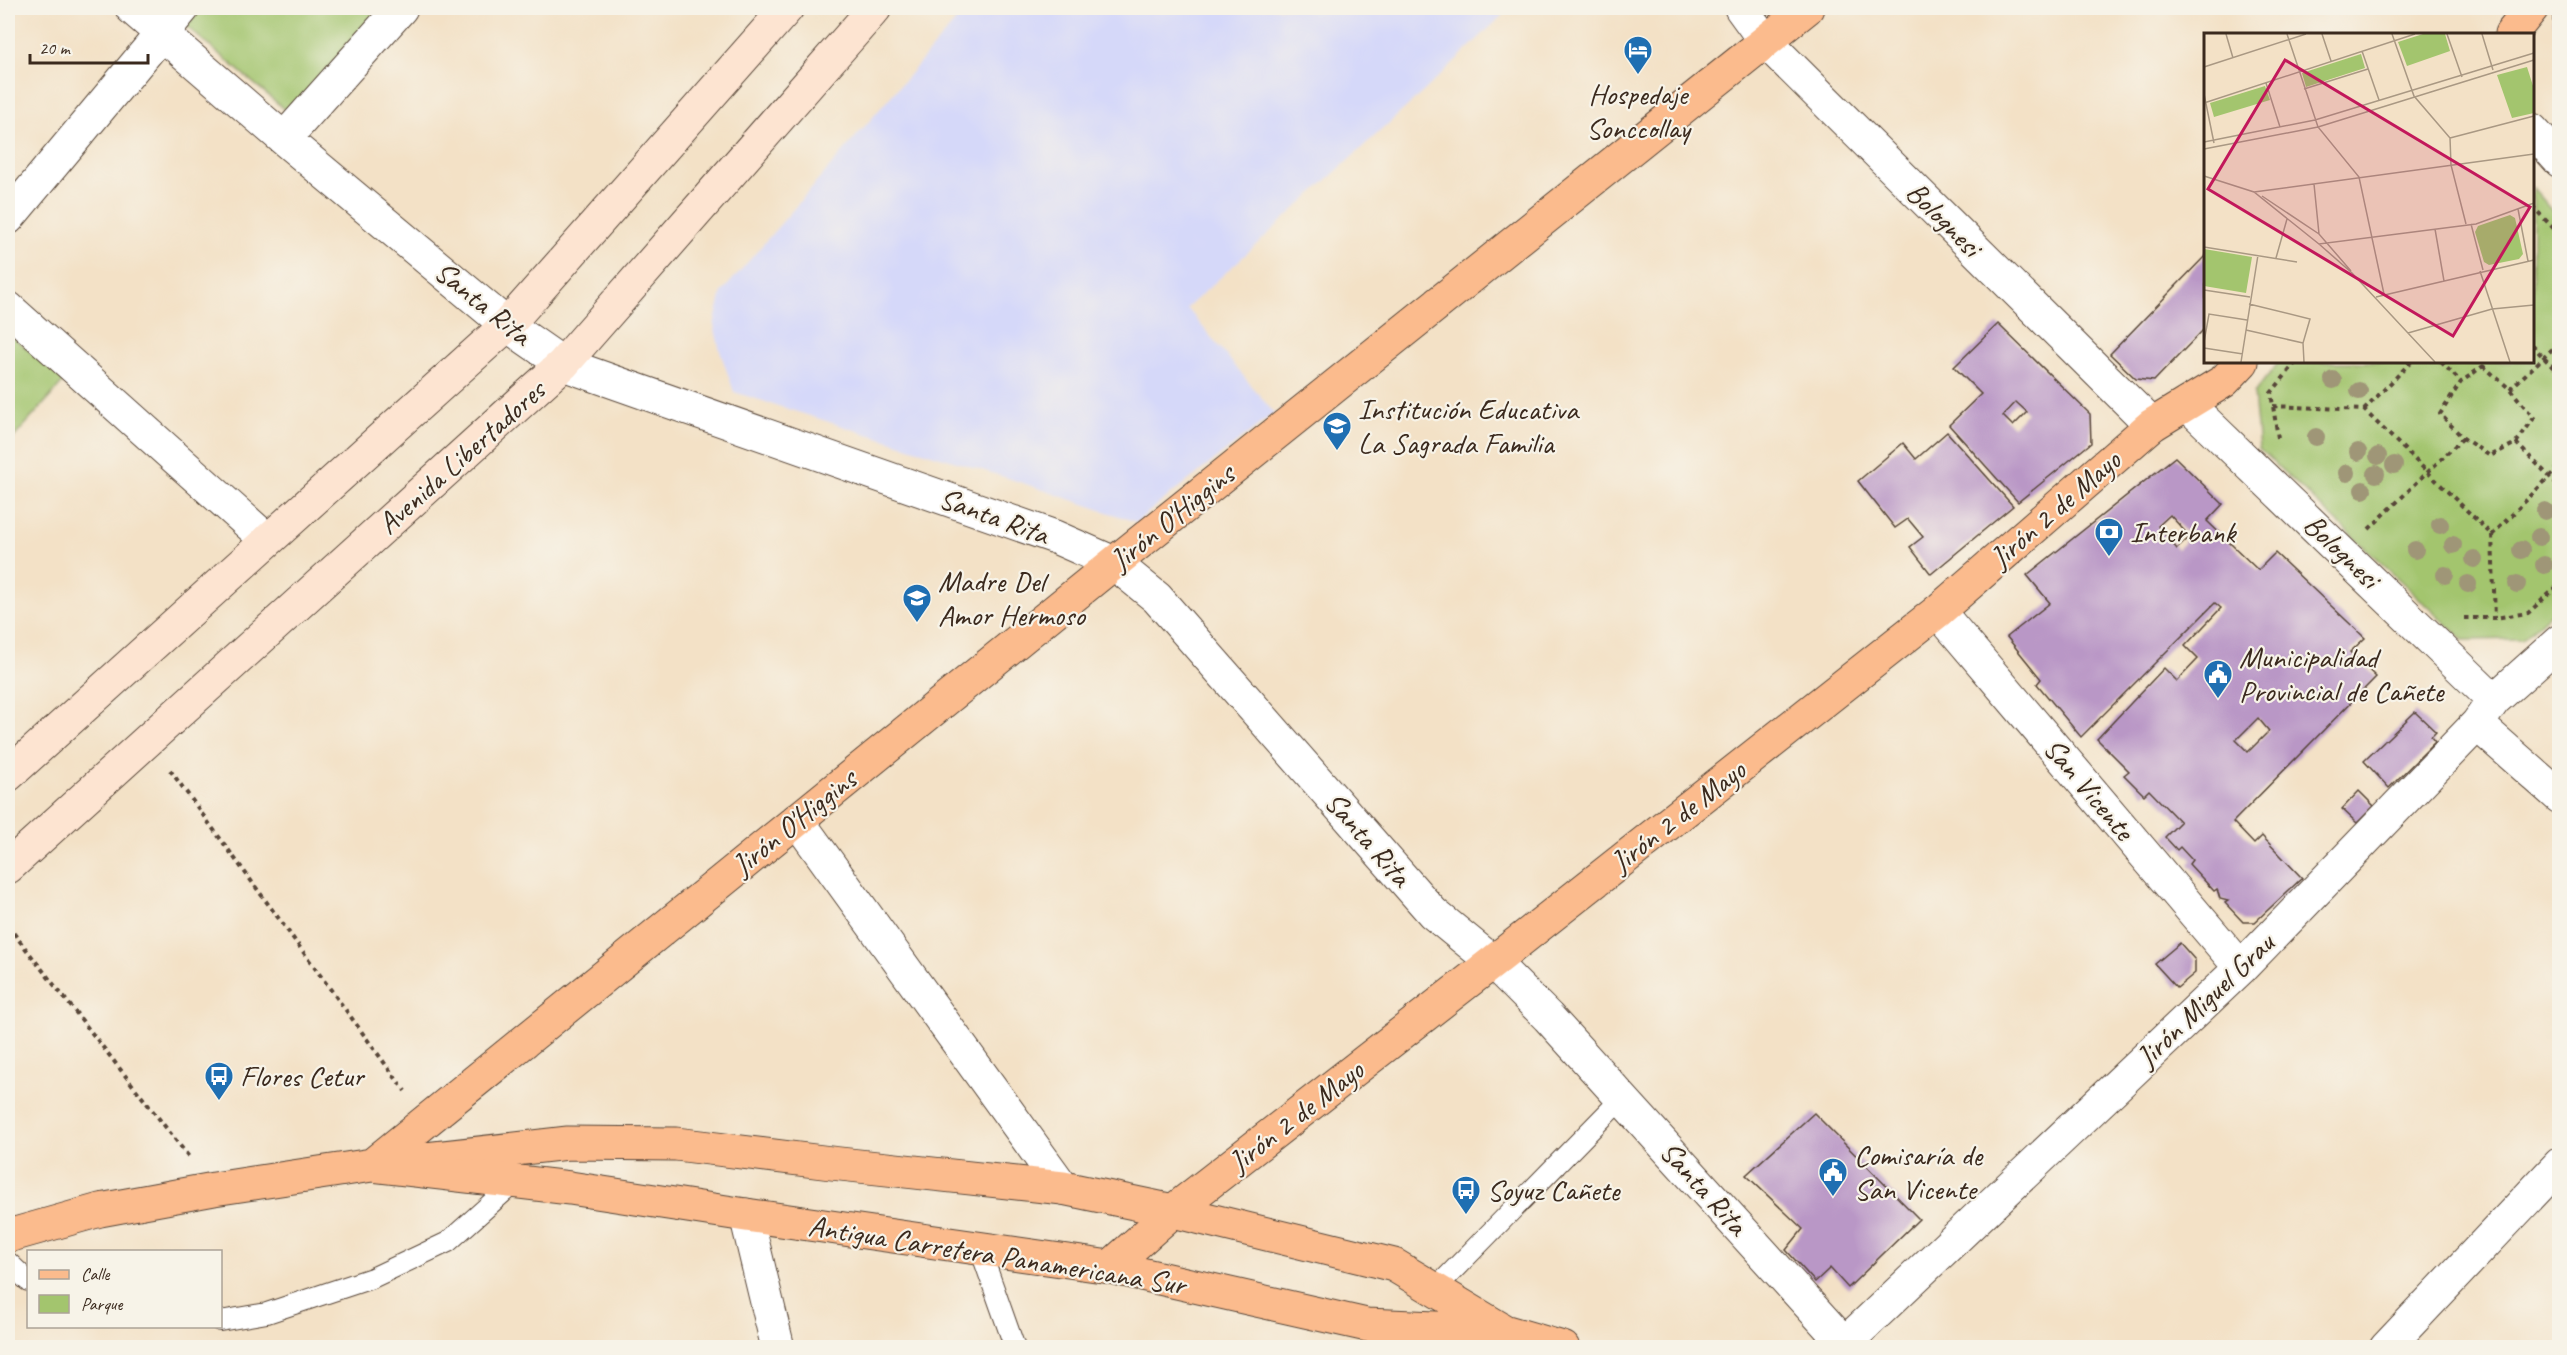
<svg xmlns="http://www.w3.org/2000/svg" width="2567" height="1355" viewBox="0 0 2567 1355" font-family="Caveat,sans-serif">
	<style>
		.built { fill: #d5d8f9 }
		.green { fill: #a3c56e; stroke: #6f7846; stroke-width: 1.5 }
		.building { fill: #b997c6; fill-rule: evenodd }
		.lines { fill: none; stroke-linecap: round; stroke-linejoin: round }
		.lane-casing { stroke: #574537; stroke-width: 22 }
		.street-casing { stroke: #574537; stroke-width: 35 }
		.secondary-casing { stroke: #574537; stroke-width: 35 }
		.primary-casing { stroke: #574537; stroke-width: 35 }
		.highway-casing { stroke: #574537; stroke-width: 35 }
		.path { stroke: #574537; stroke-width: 4; stroke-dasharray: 4.5 4.5; stroke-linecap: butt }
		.lane { stroke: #fff; stroke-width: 20 }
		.street { stroke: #fff; stroke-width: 33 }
		.secondary { stroke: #fde4d1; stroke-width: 33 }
		.primary { stroke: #fbbb8d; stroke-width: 33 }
		.highway { stroke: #fbbb8d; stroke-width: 33 }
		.tree { fill: #9f9677 }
		.labels { text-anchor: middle; stroke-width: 4.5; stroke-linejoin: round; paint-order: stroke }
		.poi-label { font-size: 30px; fill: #3b2a1e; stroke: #f7f3e8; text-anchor: start }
		.street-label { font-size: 30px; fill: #3b2a1e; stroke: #f7f3e8 }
		.inset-road { fill: none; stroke: #a99883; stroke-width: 1.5 }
		.view { fill: #c2185b; fill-opacity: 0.15; stroke: #c2185b; stroke-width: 3 }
		.inset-edge { fill: none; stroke: #3b2a1e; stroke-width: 3 }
	</style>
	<rect width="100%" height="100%" fill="#f7f3e8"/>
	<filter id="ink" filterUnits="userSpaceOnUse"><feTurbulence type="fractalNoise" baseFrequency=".0167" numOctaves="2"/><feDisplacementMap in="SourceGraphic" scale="12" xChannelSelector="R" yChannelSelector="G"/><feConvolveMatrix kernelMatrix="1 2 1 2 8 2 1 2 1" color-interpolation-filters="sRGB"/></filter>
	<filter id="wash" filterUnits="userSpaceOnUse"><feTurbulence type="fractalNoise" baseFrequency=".008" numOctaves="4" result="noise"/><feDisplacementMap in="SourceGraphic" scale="24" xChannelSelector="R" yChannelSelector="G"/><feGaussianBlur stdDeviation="1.35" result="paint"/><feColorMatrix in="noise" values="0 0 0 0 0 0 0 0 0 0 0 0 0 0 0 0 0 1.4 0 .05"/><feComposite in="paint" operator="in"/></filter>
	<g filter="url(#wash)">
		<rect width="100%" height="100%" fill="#f3e1c6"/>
		<path class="built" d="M967 8H1510L1423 92 1187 308 1274 413 1136 522 1020 482 734 392 720 351 714 325 722 292Z"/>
		<path class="green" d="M203 8H381L289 113 186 26Z
			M2533 188 2559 218V605L2522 639 2464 640 2259 449 2254 393 2279 362H2532Z
			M8 333 65 380 8 444Z"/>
		<g id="blocks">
			<path class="building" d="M2553 8H2560V37L2553 21Z
				M2206 255V327L2154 381 2136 379 2110 354Z
				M1998 324 2090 414 2091 443 2018 502 1949 425 1981 394 1954 367ZM2016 402 2027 412 2013 426 2003 416Z
				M1947 432 2013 506 1931 574 1910 547 1923 537 1908 519 1895 528 1858 481 1903 443 1916 459Z
				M2175 457 2223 504 2207 521 2258 570 2275 553 2365 638 2350 652 2376 677 2233 822 2254 844 2262 836 2302 878 2255 922H2243L2225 903 2228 901 2220 899 2217 889 2214 891 2189 864 2192 860 2180 847 2177 850 2165 837 2180 822 2149 790 2144 795 2124 775 2129 771 2097 739 2164 668 2177 681 2198 659 2185 646 2221 608 2215 603 2081 737 2037 684 2041 679 2007 637 2050 603 2027 575ZM2170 515 2190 537 2177 549 2158 526ZM2258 718 2269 731 2248 752 2236 740Z
				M2415 712 2436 732 2431 737 2435 742 2389 788 2364 761Z
				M2359 791 2374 806 2357 823 2342 809Z
				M2180 943 2195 960V973L2177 988 2155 964Z
				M1814 1113 1919 1219 1848 1288 1830 1268 1815 1282 1786 1250 1803 1229 1746 1175Z"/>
		</g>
	</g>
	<g filter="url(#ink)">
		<use href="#blocks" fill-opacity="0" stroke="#574537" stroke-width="1.5"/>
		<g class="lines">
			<g class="lane-casing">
				<path id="lane" d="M980 1249 1015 1348
					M8 1262 28 1281
					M1434 1290 1622 1098
					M220 1321 267 1313 372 1278 448 1242 516 1181"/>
			</g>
			<g class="street-casing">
				<path id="street" d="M132 8 284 139 507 325 563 364 1055 537 1114 563 1157 598 1433 913 1493 962 1548 1017 1843 1342
					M1741 8 1765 41 2152 425
					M2532 130 2560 161
					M284 139 401 8
					M8 218 183 8
					M8 308 267 540
					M2187 404 2494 700
					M1938 611 2241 968
					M2477 724 2560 797
					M797 820 1063 1188
					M746 1215 778 1348
					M1840 1348 2241 968 2477 724 2494 700 2560 641
					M2386 1348 2560 1164"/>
			</g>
			<g class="secondary-casing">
				<path id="secondary" d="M8 775 507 325 787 8
					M8 867 563 364 875 8"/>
			</g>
			<g class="primary-casing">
				<path id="primary" d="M399 1162 568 1143 676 1144 831 1163 1063 1188 1173 1211 1394 1265 1504 1331
					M1110 1267 1367 1325 1504 1331 1563 1348"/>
			</g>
			<g class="highway-casing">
				<path id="highway" d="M2511 34 2532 8
					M372 1165 1114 563 1807 8
					M8 1236 100 1210 214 1189 372 1165 570 1188 746 1215 1110 1267 1173 1211 1493 962 1938 611 2152 425 2224 381 2242 362"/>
			</g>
			<path class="path" d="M2532 206 2560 235
				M2532 345 2560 375
				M2441 362 2461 382
				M2483 366 2510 389 2534 418 2516 443 2490 456 2463 438 2440 414 2461 382Z
				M2510 389 2560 342
				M2273 406 2364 410 2492 535 2560 466
				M2364 410 2411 362
				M2278 438 2271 393 2296 362
				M2516 443 2560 487
				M2369 529 2463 438
				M2492 535 2495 618
				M2464 618H2495L2528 613 2560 584
				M170 770 405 1091
				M8 926 189 1157"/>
			<use href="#lane" class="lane"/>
			<use href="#street" class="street"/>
			<use href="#secondary" class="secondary"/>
			<use href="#primary" class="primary"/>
			<use href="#highway" class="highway"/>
		</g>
		<g class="tree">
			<circle cx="2333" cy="380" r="9"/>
			<circle cx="2359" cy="391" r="9"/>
			<circle cx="2316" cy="437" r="9"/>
			<circle cx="2358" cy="452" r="9"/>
			<circle cx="2378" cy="456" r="9"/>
			<circle cx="2394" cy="465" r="9"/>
			<circle cx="2347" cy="473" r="9"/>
			<circle cx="2376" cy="474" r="9"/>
			<circle cx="2363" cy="490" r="9"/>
			<circle cx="2545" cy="511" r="9"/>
			<circle cx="2440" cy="525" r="9"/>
			<circle cx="2539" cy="537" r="9"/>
			<circle cx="2453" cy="545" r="9"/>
			<circle cx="2415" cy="550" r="9"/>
			<circle cx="2521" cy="550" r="9"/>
			<circle cx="2474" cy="559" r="9"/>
			<circle cx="2544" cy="565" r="9"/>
			<circle cx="2445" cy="575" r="9"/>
			<circle cx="2468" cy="584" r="9"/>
			<circle cx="2517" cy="584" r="9"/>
		</g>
	</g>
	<defs>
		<g id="hotel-pin" transform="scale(1.5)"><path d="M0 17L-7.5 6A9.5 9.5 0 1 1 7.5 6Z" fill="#1f6fb2" stroke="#f7f3e8"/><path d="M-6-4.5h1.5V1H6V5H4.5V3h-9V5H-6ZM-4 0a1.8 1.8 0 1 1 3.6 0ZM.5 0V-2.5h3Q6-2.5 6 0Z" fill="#fff"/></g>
		<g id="school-pin" transform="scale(1.5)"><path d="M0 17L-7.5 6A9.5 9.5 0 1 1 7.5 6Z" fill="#1f6fb2" stroke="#f7f3e8"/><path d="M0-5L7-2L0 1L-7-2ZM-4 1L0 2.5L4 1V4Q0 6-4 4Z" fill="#fff"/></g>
		<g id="bank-pin" transform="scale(1.5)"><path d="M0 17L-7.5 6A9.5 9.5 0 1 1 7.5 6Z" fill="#1f6fb2" stroke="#f7f3e8"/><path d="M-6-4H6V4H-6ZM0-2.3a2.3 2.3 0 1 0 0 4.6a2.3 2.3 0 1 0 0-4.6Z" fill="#fff"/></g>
		<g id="civic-pin" transform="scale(1.5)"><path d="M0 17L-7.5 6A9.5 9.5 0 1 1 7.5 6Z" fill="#1f6fb2" stroke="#f7f3e8"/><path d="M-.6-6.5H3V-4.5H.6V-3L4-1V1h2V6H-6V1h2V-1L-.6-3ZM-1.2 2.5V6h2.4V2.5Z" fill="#fff"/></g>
		<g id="bus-pin" transform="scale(1.5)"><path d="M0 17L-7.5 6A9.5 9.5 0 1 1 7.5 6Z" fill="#1f6fb2" stroke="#f7f3e8"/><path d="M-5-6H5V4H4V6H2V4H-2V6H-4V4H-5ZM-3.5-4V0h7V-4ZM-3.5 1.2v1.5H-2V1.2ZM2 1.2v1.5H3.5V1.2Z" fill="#fff"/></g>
	</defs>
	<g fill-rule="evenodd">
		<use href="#hotel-pin" x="1638" y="50"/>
		<use href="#school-pin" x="1337" y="426"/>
		<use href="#bank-pin" x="2109" y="532"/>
		<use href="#school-pin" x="917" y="598"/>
		<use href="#civic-pin" x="2218" y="674"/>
		<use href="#bus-pin" x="219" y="1076"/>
		<use href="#civic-pin" x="1833" y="1172"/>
		<use href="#bus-pin" x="1466" y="1190"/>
	</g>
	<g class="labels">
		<g class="poi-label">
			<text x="1638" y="104" text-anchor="middle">Hospedaje<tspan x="1638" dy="34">Sonccollay</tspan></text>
			<text x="1358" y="419">Institución Educativa<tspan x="1358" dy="34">La Sagrada Familia</tspan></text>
			<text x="2130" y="542">Interbank</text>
			<text x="938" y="591">Madre Del<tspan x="938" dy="34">Amor Hermoso</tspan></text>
			<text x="2239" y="667">Municipalidad<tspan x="2239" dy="34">Provincial de Cañete</tspan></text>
			<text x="240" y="1086">Flores Cetur</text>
			<text x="1854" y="1165">Comisaría de<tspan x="1854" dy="34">San Vicente</tspan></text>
			<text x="1487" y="1200">Soyuz Cañete</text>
		</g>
		<g class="street-label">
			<text transform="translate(1944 219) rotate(45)" y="10">Bolognesi</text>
			<text transform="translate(483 303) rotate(39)" y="10">Santa Rita</text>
			<text transform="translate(461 457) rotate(-42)" y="10">Avenida Libertadores</text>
			<text transform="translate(2055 509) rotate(-41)" y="10">Jirón 2 de Mayo</text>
			<text transform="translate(994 516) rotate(20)" y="10">Santa Rita</text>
			<text transform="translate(1172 517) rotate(-39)" y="10">Jirón O'Higgins</text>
			<text transform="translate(2342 551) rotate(44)" y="10">Bolognesi</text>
			<text transform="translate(2089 789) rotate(50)" y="10">San Vicente</text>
			<text transform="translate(1678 816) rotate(-38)" y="10">Jirón 2 de Mayo</text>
			<text transform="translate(794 822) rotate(-39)" y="10">Jirón O'Higgins</text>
			<text transform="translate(1368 839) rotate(49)" y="10">Santa Rita</text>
			<text transform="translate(2205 1000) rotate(-44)" y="10">Jirón Miguel Grau</text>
			<text transform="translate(1296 1116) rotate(-38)" y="10">Jirón 2 de Mayo</text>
			<text transform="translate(1704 1188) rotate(48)" y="10">Santa Rita</text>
			<text transform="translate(997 1255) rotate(9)" y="10">Antigua Carretera Panamericana Sur</text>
		</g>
	</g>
	<g transform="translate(2204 33)">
		<rect width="330" height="330" fill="#f3e1c6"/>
		<path d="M219 1H241L246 18 203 33 194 9ZM157 21 161 35 102 54 98 40ZM323 34 330 56V80L308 85 293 42ZM61 53 66 67 10 84 6 70ZM306 182 311 185 319 221 315 226 285 232 280 229 271 199 274 193ZM0 216 48 224 42 260 0 253Z" fill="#a3c56e"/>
		<path class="inset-road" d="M22 1 29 25M83 1 114 94 155 144 180 261M118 1 127 28M188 1 210 63 246 105M243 1 258 44M278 1 289 37M158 18 175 67M0 34 102 1M62 50 76 94M100 56 164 36M0 61 10 110M0 70 211 1M246 105 247 132 262 191M246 105 330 83M0 109 111 87 330 20M0 116 114 94 330 27M0 143 50 159 115 211 272 191 330 170M110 151 115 201M50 159 330 121M58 163 115 201 147 238M314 176 324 228M267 191 279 237M231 196 240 248M115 211 148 240 231 329M0 214 93 229M72 225 83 186M276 238 306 329M0 257 46 264M172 264 330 227M45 271 106 286 99 310 100 329M42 297 99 310M204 300 288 276 330 272M0 309 5 281 43 287M0 315 39 321M37 329 54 222"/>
		<path class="view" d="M81 27 326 174 249 303 4 156Z"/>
		<rect width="330" height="330" class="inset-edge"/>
	</g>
	<rect width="2567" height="1355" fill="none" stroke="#f7f3e8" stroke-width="30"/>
	<rect x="27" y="1250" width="195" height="78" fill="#f7f3e8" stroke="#aca397" stroke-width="1.5"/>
	<rect x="39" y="1270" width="30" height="9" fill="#fbbb8d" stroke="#aca397" stroke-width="1.5"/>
	<text x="81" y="1280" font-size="18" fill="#3b2a1e">Calle</text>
	<rect x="39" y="1295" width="30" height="18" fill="#a3c56e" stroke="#aca397" stroke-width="1.5"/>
	<text x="81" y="1310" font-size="18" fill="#3b2a1e">Parque</text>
	<path d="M30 54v9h118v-9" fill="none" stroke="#3b2a1e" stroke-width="3"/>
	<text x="39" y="54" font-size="18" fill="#3b2a1e" stroke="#f7f3e8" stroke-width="4.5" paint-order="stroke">20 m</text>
</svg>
